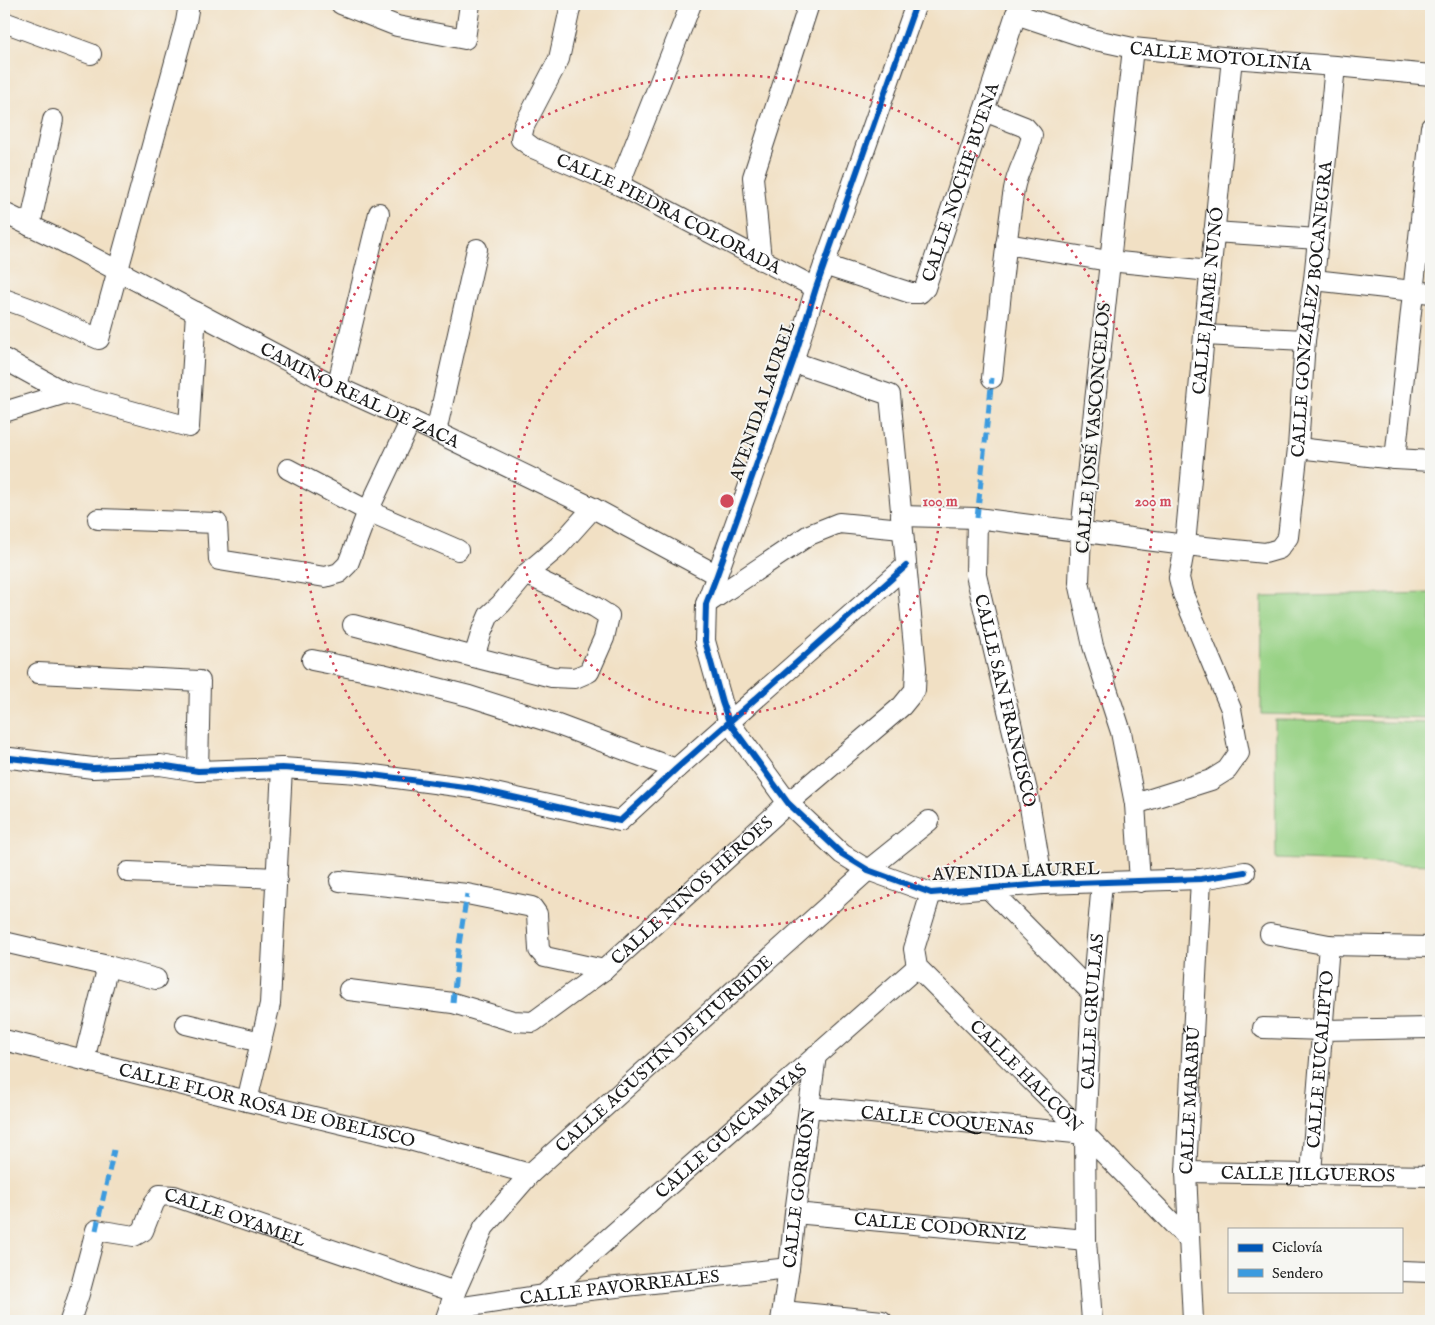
<svg xmlns="http://www.w3.org/2000/svg" width="1435" height="1325" viewBox="0 0 1435 1325" font-family="'IM FELL English',serif">
	<style>
		.green { fill: #98d285; stroke: #5a7750 }
		.lines { fill: none; stroke-linecap: round; stroke-linejoin: round }
		.minor-casing { stroke: #3c3935; stroke-width: 22 }
		.minor { stroke: #fff; stroke-width: 20 }
		.quiet { stroke: #3c9bdf; stroke-width: 5; stroke-dasharray: 10 5; stroke-linecap: butt }
		.cycleway-casing { stroke: #f6f6f2; stroke-width: 9 }
		.cycleway { stroke: #0057b8; stroke-width: 6 }
		.ring { fill: none; stroke: #d1495b; stroke-width: 2.5; stroke-dasharray: 2.5 5 }
		.labels { text-anchor: middle; stroke-width: 4; stroke-linejoin: round; paint-order: stroke }
		.street-label { font-size: 18px; fill: #1c1c1c; stroke: #f6f6f2 }
		.centre { fill: #d1495b; stroke: #f6f6f2; stroke-width: 2.5 }
		.ring-label { font-size: 15px; text-anchor: middle; font-weight: bold; fill: #d1495b; stroke: #f6f6f2; stroke-width: 4; stroke-linejoin: round; paint-order: stroke }
	</style>
	<rect width="100%" height="100%" fill="#f6f6f2"/>
	<filter id="ink" filterUnits="userSpaceOnUse"><feTurbulence type="fractalNoise" baseFrequency=".02" numOctaves="2"/><feDisplacementMap in="SourceGraphic" scale="10" xChannelSelector="R" yChannelSelector="G"/><feConvolveMatrix kernelMatrix="1 2 1 2 8 2 1 2 1" color-interpolation-filters="sRGB"/></filter>
	<filter id="wash" filterUnits="userSpaceOnUse"><feTurbulence type="fractalNoise" baseFrequency=".0096" numOctaves="4" result="noise"/><feDisplacementMap in="SourceGraphic" scale="20" xChannelSelector="R" yChannelSelector="G"/><feGaussianBlur stdDeviation="1.12" result="paint"/><feColorMatrix in="noise" values="0 0 0 0 0 0 0 0 0 0 0 0 0 0 0 0 0 1.4 0 .05"/><feComposite in="paint" operator="in"/></filter>
	<g filter="url(#wash)">
		<rect width="100%" height="100%" fill="#f1e0c4"/>
		<path class="green" d="M1431 593V718L1261 714 1262 597Z
			M1275 720 1431 723V865L1276 859Z"/>
	</g>
	<g filter="url(#ink)">
		<g class="lines">
			<g class="minor-casing">
				<g id="minor">
					<path d="M341 4 397 26 465 39 470 4"/>
					<path id="s1" d="M571 4 559 59 524 126 521 139 533 148 619 185 816 288"/>
					<path d="M916 4 816 288 793 362 717 575 706 604 705 641 722 702 729 722 788 803 842 854 868 870 931 893 1043 884 1201 879 1245 872"/>
					<path id="s2" d="M1016 14 1091 39 1133 48 1232 58 1335 66 1431 75"/>
					<path d="M4 22 91 54"/>
					<path d="M1133 48 1081 532 1079 582 1093 646 1121 732 1135 804 1140 882"/>
					<path d="M984 111 1025 127 1032 135C1029 154 1017 170 1014 189 1004 252 999 315 992 378"/>
					<path d="M619 185 691 4"/>
					<path id="s3" d="M4 213 56 238 337 387 436 432 593 508 717 575"/>
					<path d="M30 226 53 120"/>
					<path d="M1214 232 1318 239"/>
					<path d="M1006 244 1109 261 1210 271"/>
					<path d="M761 260 753 177 809 4"/>
					<path id="s4" d="M824 265 911 293H920L925 288 1016 14 1021 4"/>
					<path d="M1314 280 1431 293"/>
					<path d="M4 299 29 308 99 339 186 22 189 4"/>
					<path d="M1204 335 1305 340"/>
					<path d="M4 359 66 393"/>
					<path d="M337 387 379 213"/>
					<path d="M4 412 66 393 189 427 196 312"/>
					<path d="M436 432 477 249"/>
					<path d="M1298 448 1395 459 1431 461"/>
					<path d="M1395 459 1431 127"/>
					<path d="M288 469 368 511 458 550"/>
					<path id="s5" d="M901 516 977 518 1185 545 1265 553 1279 549 1288 537 1298 448 1305 340 1314 280 1335 66"/>
					<path id="s6" d="M977 518 976 575 1028 795 1043 884"/>
					<path d="M98 519 217 523 219 560 325 577 339 573 348 564 368 511 411 420"/>
					<path d="M706 604 809 535 839 523 902 529"/>
					<path d="M353 625 474 657 482 631 489 615 501 604 526 574 559 546 593 508"/>
					<path d="M474 657 552 677 575 678 589 672 604 638 609 616 595 607 526 574"/>
					<path d="M312 660 382 674 469 696 550 722 676 769"/>
					<path d="M38 673 200 681 198 771"/>
					<path d="M4 760 10 758 93 768 160 765 198 771 282 768 358 773 472 788 620 821 676 769 906 566"/>
					<path id="s7" d="M1135 804 1211 780 1227 770 1239 753 1231 709 1183 594 1179 578 1185 545 1204 335 1232 58"/>
					<path d="M128 872 277 878"/>
					<path d="M340 881 467 894 532 907 537 914 539 950 545 957 604 970"/>
					<path d="M989 889 1092 993"/>
					<path id="s8" d="M931 893 914 949 917 967 1085 1134 1189 1240"/>
					<path d="M1270 934 1329 945 1431 947"/>
					<path d="M4 942 108 966 156 979"/>
					<path id="s9" d="M349 990 453 1003 513 1021 533 1022 604 970 788 803 902 706 915 690 916 668 890 395 793 362"/>
					<path d="M186 1024 261 1042"/>
					<path d="M1263 1028 1323 1030 1431 1028"/>
					<path id="s10" d="M4 1040 247 1101 406 1139 530 1174"/>
					<path d="M84 1060 108 966"/>
					<path d="M247 1101 270 1004 282 768"/>
					<path id="s11" d="M809 1107 1085 1134"/>
					<path id="s12" d="M1186 1172 1431 1176"/>
					<path id="s13" d="M1311 1173 1329 945"/>
					<path id="s14" d="M795 1213 1086 1240"/>
					<path d="M1401 1271 1431 1272"/>
					<path id="s15" d="M544 1295 917 967"/>
					<path id="s16" d="M450 1309 544 1295 789 1268"/>
					<path d="M783 1311 882 1321"/>
					<path id="s17" d="M70 1321 79 1294 96 1230 134 1236 143 1231 154 1203 160 1195 174 1196 455 1292"/>
					<path id="s18" d="M445 1321 455 1292 484 1227 530 1174 868 870 929 821"/>
					<path id="s19" d="M781 1321 789 1268 795 1213 816 1055"/>
					<path id="s20" d="M1092 1321 1086 1240 1085 1134 1092 993 1102 883"/>
					<path id="s21" d="M1193 1321 1186 1172 1201 879"/>
				</g>
			</g>
			<use href="#minor" class="minor"/>
			<path class="quiet" d="M977 518 992 378
				M453 1003 458 951 467 894
				M96 1230 114 1150"/>
			<g class="cycleway-casing">
				<path id="cycleway" d="M916 4 816 288 793 362 717 575 706 604 705 641 722 702 729 722 788 803 842 854 868 870 931 893 1043 884 1201 879 1245 872
					M4 760 10 758 93 768 160 765 198 771 282 768 358 773 472 788 620 821 676 769 906 566"/>
			</g>
			<use href="#cycleway" class="cycleway"/>
		</g>
	</g>
	<g class="ring">
		<circle cx="727" cy="501" r="213"/>
		<circle cx="727" cy="501" r="426"/>
	</g>
	<g class="labels">
		<g class="street-label">
			<text dy="6" stroke="none"><textPath href="#s2" startOffset="210">CALLE MOTOLINÍA</textPath></text>
			<text dy="6" stroke="none"><textPath href="#s4" startOffset="219">CALLE NOCHE BUENA</textPath></text>
			<text dy="6" stroke="none"><textPath href="#s1" startOffset="311">CALLE PIEDRA COLORADA</textPath></text>
			<text dy="6" stroke="none"><textPath href="#s7" startOffset="584">CALLE JAIME NUNÓ</textPath></text>
			<text dy="6" stroke="none"><textPath href="#s5" startOffset="625">CALLE GONZÁLEZ BOCANEGRA</textPath></text>
			<text dy="6" stroke="none"><textPath href="#s3" startOffset="400">CAMINO REAL DE ZACA</textPath></text>
			<text transform="translate(762 401) rotate(-71)" y="6">AVENIDA LAUREL</text>
			<text transform="translate(1093 428) rotate(-85)" y="6">CALLE JOSÉ VASCONCELOS</text>
			<text dy="6" stroke="none"><textPath href="#s6" startOffset="186">CALLE SAN FRANCISCO</textPath></text>
			<text transform="translate(1016 871) rotate(-2)" y="6">AVENIDA LAUREL</text>
			<text dy="6" stroke="none"><textPath href="#s9" startOffset="394">CALLE NIÑOS HÉROES</textPath></text>
			<text dy="6" stroke="none"><textPath href="#s20" startOffset="310">CALLE GRULLAS</textPath></text>
			<text dy="6" stroke="none"><textPath href="#s18" startOffset="352">CALLE AGUSTÍN DE ITURBIDE</textPath></text>
			<text dy="6" stroke="none"><textPath href="#s13" startOffset="114">CALLE EUCALIPTO</textPath></text>
			<text dy="6" stroke="none"><textPath href="#s8" startOffset="231">CALLE HALCÓN</textPath></text>
			<text dy="6" stroke="none"><textPath href="#s21" startOffset="221">CALLE MARABÚ</textPath></text>
			<text dy="6" stroke="none"><textPath href="#s10" startOffset="271">CALLE FLOR ROSA DE OBELISCO</textPath></text>
			<text dy="6" stroke="none"><textPath href="#s11" startOffset="139">CALLE COQUENAS</textPath></text>
			<text dy="6" stroke="none"><textPath href="#s15" startOffset="249">CALLE GUACAMAYAS</textPath></text>
			<text dy="6" stroke="none"><textPath href="#s12" startOffset="122">CALLE JILGUEROS</textPath></text>
			<text dy="6" stroke="none"><textPath href="#s19" startOffset="134">CALLE GORRIÓN</textPath></text>
			<text dy="6" stroke="none"><textPath href="#s17" startOffset="262">CALLE OYAMEL</textPath></text>
			<text dy="6" stroke="none"><textPath href="#s14" startOffset="146">CALLE CODORNIZ</textPath></text>
			<text dy="6" stroke="none"><textPath href="#s16" startOffset="171">CALLE PAVORREALES</textPath></text>
		</g>
	</g>
	<circle cx="727" cy="501" r="8" class="centre"/>
	<g class="ring-label">
		<text x="940" y="506">100 m</text>
		<text x="1153" y="506">200 m</text>
	</g>
	<rect width="1435" height="1325" fill="none" stroke="#f6f6f2" stroke-width="20"/>
	<rect x="1228" y="1228" width="175" height="65" fill="#f6f6f2" stroke="#9f9f9c"/>
	<rect x="1238" y="1244" width="25" height="8" fill="#0057b8" stroke="#9f9f9c"/>
	<text x="1272" y="1252" font-size="15" fill="#1c1c1c">Ciclovía</text>
	<rect x="1238" y="1269" width="25" height="8" fill="#3c9bdf" stroke="#9f9f9c"/>
	<text x="1272" y="1278" font-size="15" fill="#1c1c1c">Sendero</text>
</svg>
